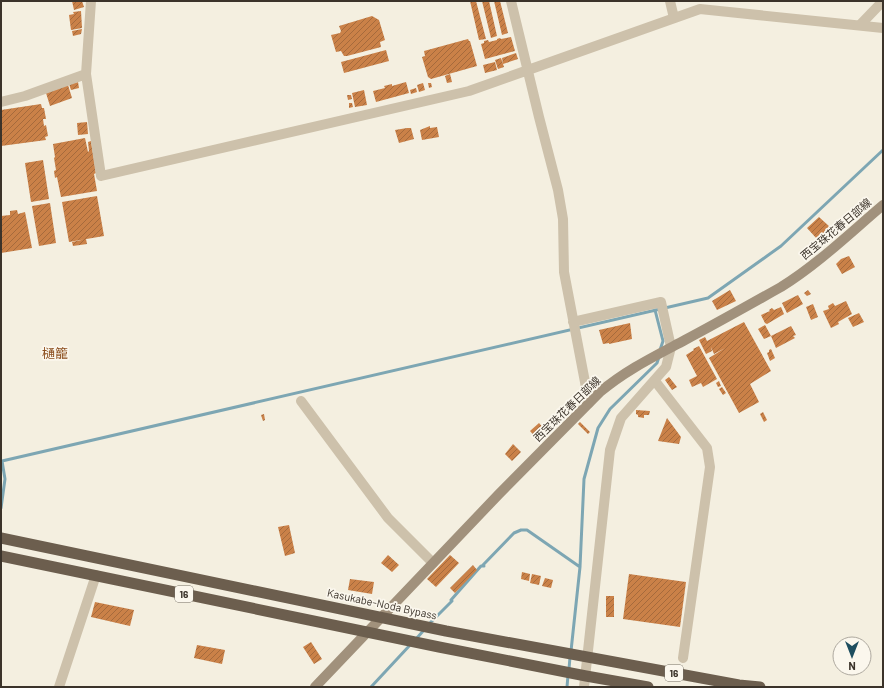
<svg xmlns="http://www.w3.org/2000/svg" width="884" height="688" viewBox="0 0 884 688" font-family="Barlow,'Noto Sans JP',sans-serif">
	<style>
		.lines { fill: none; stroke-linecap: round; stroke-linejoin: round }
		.stream { stroke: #7da6b3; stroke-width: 3 }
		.building { fill: url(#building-hatch) }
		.minor { stroke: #cdc1ab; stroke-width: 10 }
		.secondary { stroke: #a1917c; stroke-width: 10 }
		.trunk { stroke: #6c5e4e; stroke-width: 11 }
		.labels { text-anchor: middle; stroke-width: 3.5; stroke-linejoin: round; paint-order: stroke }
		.shield { fill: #fbf7ed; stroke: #756e64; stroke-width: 1 }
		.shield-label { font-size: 10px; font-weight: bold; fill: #3b332a }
		.street-label { font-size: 11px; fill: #3b332a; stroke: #fbf7ed }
		.quarter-label { font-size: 13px; fill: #8d5020; stroke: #fbf7ed }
	</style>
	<defs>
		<pattern id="building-hatch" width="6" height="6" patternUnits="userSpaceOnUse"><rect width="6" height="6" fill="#ca8148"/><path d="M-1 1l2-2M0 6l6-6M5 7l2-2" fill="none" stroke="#a56a3c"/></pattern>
	</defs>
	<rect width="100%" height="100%" fill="#f4efe0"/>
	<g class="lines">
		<path class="stream" d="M655 310 663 341 660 350
			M1 508 5 479 2 461 708 298 781 246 883 150
			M429 624 452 601 451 600 481 566H484L483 565 514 533 521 530H527L580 567
			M416 639 424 630
			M571 651 580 567 584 479 598 428 610 409 657 363 659 357
			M569 669 570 657
			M371 687 411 644
			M567 687 568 675"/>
	</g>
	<path class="building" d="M72 1H82L84 7 74 10Z
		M470 1H476L486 39 479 40Z
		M482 1H489L497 36 491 38Z
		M494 1H500L508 33 502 35Z
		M81 11 82 28 71 30 69 15 74 14 73 12Z
		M372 16 379 20 385 40 380 42 381 47 347 56H344L341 51 336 52 331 35 340 33 341 31 339 26Z
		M82 29 81 34 73 36 72 31Z
		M511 37 515 51 485 59 481 44 484 43V41L488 40 489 42 497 40V39L500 38 501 39Z
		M468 39 469 41H470L477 66 431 79 428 77 422 57 425 56 424 51Z
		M386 50 389 61 344 73 341 62Z
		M516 53 518 59 503 64 502 58Z
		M501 58 504 67 498 69 495 60Z
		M495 62 497 70 485 73 483 65Z
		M450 74 452 82 447 83 445 76Z
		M78 82 79 88 71 90 69 84Z
		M406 82 409 93 376 102 373 91 385 88 384 86 392 84V86Z
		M423 83 425 90 419 92 417 85Z
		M428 83H431L432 87 429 88Z
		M68 85 72 98 50 106 46 93Z
		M416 88 417 92 411 94 410 90Z
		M364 90 367 105 355 107 352 93Z
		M347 95H351L352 99 348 100Z
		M349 103H352L353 107 349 108Z
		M41 104 42 108H44L46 119H43L44 126 46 125 48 136 45 137 46 140 1 146V110Z
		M87 122 88 134 78 135 77 123Z
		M430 126V128L437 127 439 137 422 140 420 130Z
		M407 128H411L414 139 399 143 395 130Z
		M85 138 88 152 89 151 88 142 91 141 96 173 94 174 97 191 61 197 57 177 55 178 54 171 56 170 54 158 55 157 53 144Z
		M43 160 49 199 31 202 25 163Z
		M97 196 104 236 69 242 62 202Z
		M50 203 56 243 39 246 32 206Z
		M17 210 18 214 25 212 32 248 1 253V216L10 215V211Z
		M819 217 830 227 817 239 807 228Z
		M86 239 87 244 73 246 72 242Z
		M849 256 855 267 842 274 836 264 841 259Z
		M730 290 736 301 717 310 712 301Z
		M808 290 811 294 807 296 804 293Z
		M798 295 803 304 787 313 782 303Z
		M846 301 852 314 838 322 839 324 831 328 823 311 829 309 828 306 833 303 835 306Z
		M813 304 818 317 811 320 806 307Z
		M781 307 784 314 767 324 765 323 761 315 770 311 769 310 772 308 774 310Z
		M859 313 864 322 853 327 848 318Z
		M744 322 771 371 750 384 759 402 739 413 709 358 725 348 714 354 711 347 712 351 706 354 699 340 705 337 707 341Z
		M630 323 632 339 609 344V343L603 344 599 330Z
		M765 325 771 336 764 339 758 329Z
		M791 326 796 335 793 336 795 338 776 348 771 336Z
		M699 346 717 379 703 387 701 383 692 387 689 380 697 376 686 355 694 350 693 349Z
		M771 349 775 358 770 361 767 353 769 352V350Z
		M669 377 677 387 672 390 665 380Z
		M719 381 721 386 718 387 716 383Z
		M722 387 726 393 723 395 719 389Z
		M636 410 650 411 649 415H644V418L638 417V415L636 414Z
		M763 412 767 420 764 422 760 414Z
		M264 414 265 420 263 421 261 415Z
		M667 418 681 437 679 444 658 441Z
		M580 422 590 432 588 434 578 424Z
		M539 423 546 431 537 439 530 431Z
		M513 444 521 452 512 461 505 454Z
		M289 525 295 553 285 556 278 527Z
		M388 555 399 565 392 572 381 563Z
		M450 555 459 563 436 587 427 579Z
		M473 565 477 570 455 593 450 588Z
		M522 572 530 574 529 581 521 579Z
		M532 574 541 576 539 585 530 583Z
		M629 574 686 582 680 627 623 619Z
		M545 578 553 580 551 588 542 586Z
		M350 579 374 582 372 594 348 590Z
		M606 596H614V617H606Z
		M95 602 134 610 130 626 91 617Z
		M311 642 322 659 314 664 303 647Z
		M197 645 225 650 222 664 194 658Z"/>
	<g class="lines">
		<path class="minor" d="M91 1 86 74 101 176 469 91 700 9 883 28
			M511 1 539 117 558 190 563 219 564 272 589 403
			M670 1 674 18
			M860 25 883 1
			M1 102 25 96 86 74
			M573 322 661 302 671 347 666 367 621 418 610 450 584 687
			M655 381 707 448 710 467 683 658
			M301 401 388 518 433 563
			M59 687 96 575"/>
		<path class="secondary" d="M315 687 499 494 600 392C626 370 655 356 685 340 717 323 749 305 781 287 818 264 850 233 883 205"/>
		<path class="trunk" d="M1 538 446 631 739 685 760 687
			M1 556 439 647 586 676 648 687"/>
	</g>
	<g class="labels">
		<g class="shield">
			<rect x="175" y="586" width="18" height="16" rx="3"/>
			<rect x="665" y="665" width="18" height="16" rx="3"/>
		</g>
		<g class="shield-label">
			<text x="184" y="598">16</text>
			<text x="674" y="677">16</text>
		</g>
		<g class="street-label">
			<text transform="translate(836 229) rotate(-40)" y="4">西宝珠花春日部線</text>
			<text transform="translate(567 409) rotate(-44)" y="4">西宝珠花春日部線</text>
			<text transform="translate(382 604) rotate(12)" y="4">Kasukabe-Noda Bypass</text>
		</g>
		<g class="quarter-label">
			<text x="55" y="358">樋籠</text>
		</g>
	</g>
	<rect width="884" height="688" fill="none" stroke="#3b332a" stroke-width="4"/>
	<g transform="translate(852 656) rotate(180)"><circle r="19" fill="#fbf7ed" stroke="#aea99f"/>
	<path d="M0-3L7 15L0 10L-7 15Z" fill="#1e4e5f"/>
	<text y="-6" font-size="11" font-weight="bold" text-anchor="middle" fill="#3b332a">N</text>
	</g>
</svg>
